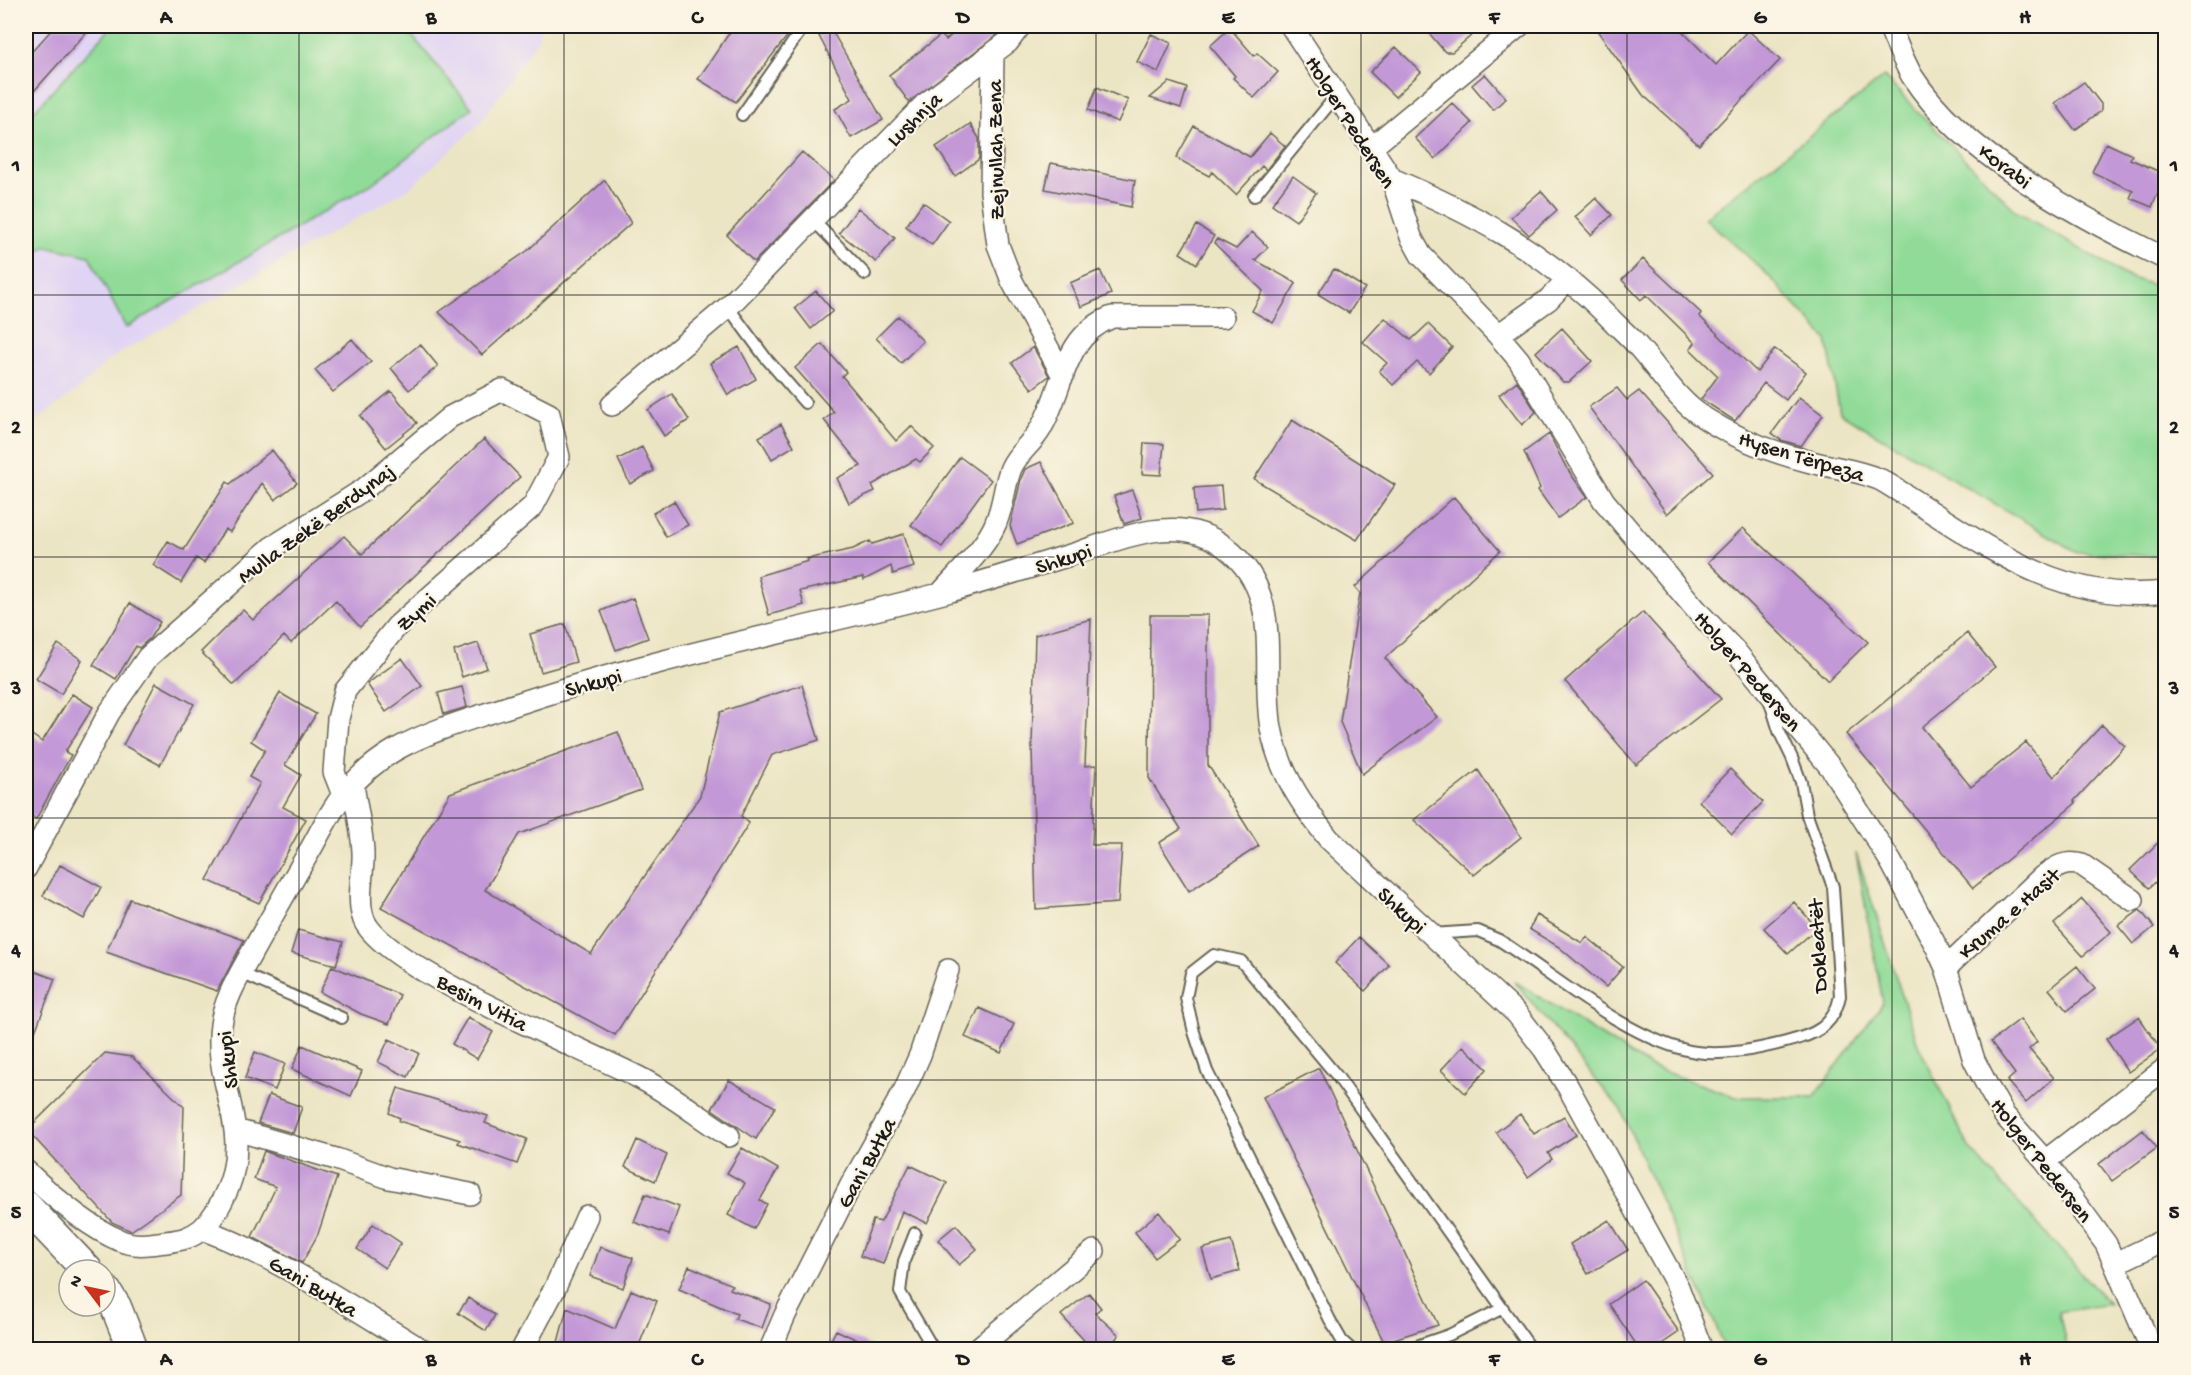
<svg xmlns="http://www.w3.org/2000/svg" width="2191" height="1375" viewBox="0 0 2191 1375" font-family="'Gochi Hand',sans-serif">
	<style>
		.built { fill: #e0d4f4 }
		.green { fill: #90db97; stroke: #567c5a; stroke-width: 1.5 }
		.building { fill: #c298d7 }
		.lines { fill: none; stroke-linecap: round; stroke-linejoin: round }
		.service-casing { stroke: #656257; stroke-width: 14 }
		.minor-casing { stroke: #656257; stroke-width: 24 }
		.secondary-casing { stroke: #656257; stroke-width: 33 }
		.service { stroke: #fff; stroke-width: 10 }
		.minor { stroke: #fff; stroke-width: 21 }
		.secondary { stroke: #fff; stroke-width: 30 }
		.grid { fill: none; stroke: #1c1c1c; stroke-width: 1.5; stroke-opacity: 0.55 }
		.labels { text-anchor: middle; stroke-width: 4.5; stroke-linejoin: round; paint-order: stroke }
		.street-label { font-size: 22px; fill: #1c1c1c; stroke: #fcf5e5 }
		.neatline { fill: none; stroke: #1c1c1c; stroke-width: 2 }
		.grid-label { font-size: 20px; text-anchor: middle; font-weight: bold; fill: #1c1c1c }
	</style>
	<rect width="100%" height="100%" fill="#fcf5e5"/>
	<filter id="ink" filterUnits="userSpaceOnUse"><feTurbulence type="fractalNoise" baseFrequency=".0167" numOctaves="2"/><feDisplacementMap in="SourceGraphic" scale="12" xChannelSelector="R" yChannelSelector="G"/><feConvolveMatrix kernelMatrix="1 2 1 2 8 2 1 2 1" color-interpolation-filters="sRGB"/></filter>
	<filter id="wash" filterUnits="userSpaceOnUse"><feTurbulence type="fractalNoise" baseFrequency=".008" numOctaves="4" result="noise"/><feDisplacementMap in="SourceGraphic" scale="24" xChannelSelector="R" yChannelSelector="G"/><feGaussianBlur stdDeviation="1.35" result="paint"/><feColorMatrix in="noise" values="0 0 0 0 0 0 0 0 0 0 0 0 0 0 0 0 0 1.4 0 .05"/><feComposite in="paint" operator="in"/></filter>
	<g filter="url(#wash)">
		<rect width="100%" height="100%" fill="#ece5c4"/>
		<path class="built" d="M26 26H541L538 39 480 123 410 188 122 352 107 361 81 387 26 428Z"/>
		<path class="green" d="M112 26H404L472 108 373 183 126 328 89 256 46 246 26 258V120Z
			M1884 77 2017 212 2126 276 2165 289V557L2077 552 1840 413 1827 340 1765 272 1705 218Z
			M1856 853 1918 1045 1970 1149 2109 1304 2059 1312 2067 1349H1726L1621 1110 1514 981 1651 1067 1736 1097H1814L1883 1003Z"/>
		<g id="blocks">
			<path class="building" d="M55 26H92L26 100V58Z
				M734 26H795L736 102 698 79Z
				M961 26H988L997 35 909 102 889 75 941 35 946 40Z
				M1423 26H1464L1472 35 1452 52H1445Z
				M1594 26H1677L1716 65 1748 30 1780 60 1699 145 1643 95Z
				M1230 28 1254 56 1257 53 1278 72 1254 98 1233 78 1235 76 1210 46Z
				M831 29 883 120 851 138 835 109 852 99 819 36Z
				M1151 34 1171 43 1158 72 1137 62Z
				M1396 47 1421 72 1395 97 1370 72Z
				M1485 74 1506 98 1493 110 1472 85Z
				M1169 82 1187 88 1181 108 1150 98Z
				M2084 82 2101 104V111L2075 130 2055 103Z
				M1097 87 1128 100 1118 122 1088 110Z
				M1452 103 1472 123 1435 159 1415 138Z
				M970 124 979 138V159L955 176 936 147Z
				M1194 126 1250 157 1270 133 1285 146 1266 170 1262 166 1236 195 1212 172 1209 176 1176 158Z
				M2106 143 2132 155 2130 159 2165 174 2152 207 2130 198 2133 191 2092 172Z
				M802 152 834 180 754 262 727 235Z
				M1051 163 1135 180 1131 207 1045 189Z
				M1293 176 1316 193 1296 221 1272 204Z
				M605 180 631 223 482 355 439 312 527 251Z
				M1541 191 1557 210 1529 235 1511 217Z
				M1596 198 1612 215 1591 235 1575 217Z
				M923 202 949 221 932 245 906 226Z
				M858 208 895 238 876 262 839 233Z
				M1197 225 1214 236 1197 264 1180 253Z
				M1252 232 1268 247 1255 260 1296 283 1273 323 1252 311 1263 291 1214 243 1217 239 1236 249Z
				M1643 259 1701 313 1699 316 1757 372 1775 349 1806 372 1786 400 1764 383 1735 421 1701 399 1718 376 1690 349 1695 343 1646 295 1641 300 1622 280Z
				M1334 269 1365 288 1349 313 1318 294Z
				M1100 270 1111 294 1081 307 1070 283Z
				M816 291 833 311 811 329 795 308Z
				M898 316 923 341 901 363 876 338Z
				M1385 318 1411 340 1428 324 1452 347 1429 373 1417 362 1393 385 1379 371 1387 363 1363 342Z
				M1562 328 1592 361 1569 382H1563L1536 352Z
				M352 339 371 362 333 392 315 370Z
				M420 344 438 366 409 390 391 368Z
				M822 344 846 372 842 376 896 441 911 426 934 448 920 462 916 459 872 485 875 491 849 503 837 478 861 466 824 420 834 412 795 368Z
				M739 347 756 379 728 395 710 363Z
				M1033 347 1049 376 1032 389 1012 363Z
				M1517 381 1536 412 1522 425 1499 395Z
				M1617 388 1627 400 1639 391 1713 473 1667 514 1589 407Z
				M391 391 417 423 386 448 360 416Z
				M672 394 689 420 664 436 648 410Z
				M1799 397 1823 415 1801 446 1781 440 1772 433Z
				M1292 420 1395 485 1357 540 1254 479Z
				M781 424 794 446 772 459 759 437Z
				M1549 434 1566 467 1587 497 1558 518 1538 490 1540 488 1524 452Z
				M484 439 520 477 360 627 336 601 291 643 284 636 234 685 201 652 243 610 253 620 344 536 362 554Z
				M1144 443 1164 444 1161 475 1142 474Z
				M642 447 654 471 630 484 618 459Z
				M272 450 297 483 275 500 262 483 230 532 225 529 204 563 196 558 181 583 153 565 168 541 184 550 227 482 230 484Z
				M960 457 991 480 942 547 911 525Z
				M1041 462 1074 523 1017 544 1010 526 1021 479 1025 469Z
				M1221 486 1223 510 1196 513 1194 488Z
				M1132 490 1142 518 1124 524 1114 496Z
				M1454 497 1500 551 1385 658 1437 717 1362 774 1340 722 1360 593 1355 587Z
				M674 501 688 525 666 537 653 513Z
				M1743 528 1868 642 1828 681 1708 562Z
				M904 534 914 567 893 574 891 566 864 580 863 577 800 591 804 605 769 615 758 576 808 561 807 559 853 549 870 541 872 544Z
				M633 598 648 638 616 650 601 611Z
				M130 603 160 622 150 638 139 648 136 646 116 679 93 665Z
				M1643 612 1721 699 1636 765 1565 681Z
				M1150 615H1208V765L1259 846 1189 891 1159 843 1181 829 1149 778Z
				M1091 619 1085 766 1096 765 1092 845H1122L1118 903 1036 909 1032 747 1035 635Z
				M565 624 576 662 541 672 530 634Z
				M1967 633 1995 667 1922 727 1971 787 2026 742 2054 777 2102 725 2125 746 2074 801 2076 803 1973 888 1846 734Z
				M478 643 487 668 462 677 454 651Z
				M58 644 82 660 61 694 36 679Z
				M402 658 422 686 386 712 367 684Z
				M156 683 194 704 160 765 123 745Z
				M802 685 819 740 772 755 741 816 749 823 615 1035 381 907 450 793 618 732 641 790 519 834 485 890 591 954 700 796 720 712Z
				M462 687 467 707 444 714 438 693Z
				M280 693 316 714 285 765 301 775 283 807 306 819 259 903 207 880 260 783 249 777 265 750 251 741Z
				M72 694 93 707 65 752 71 755 36 819 26 812V731L42 742Z
				M1730 769 1763 802 1732 834 1699 801Z
				M1478 770 1521 837 1474 875 1414 820Z
				M2166 835V872L2149 888 2130 870Z
				M60 865 101 887 84 919 43 896Z
				M130 899 244 940 217 991 106 952Z
				M2082 899 2111 932 2083 956 2054 924Z
				M1794 902 1817 928 1788 954 1764 928Z
				M2140 910 2154 927 2133 944 2118 926Z
				M1537 915 1582 943 1587 937 1623 967 1606 987 1559 947 1529 929Z
				M298 930 343 942 336 965 291 953Z
				M1359 937 1389 965 1365 991 1335 963Z
				M332 966 400 995 389 1024 361 1014 320 992Z
				M2077 966 2095 989 2067 1011 2049 989Z
				M26 968 55 979 27 1053 26 1052Z
				M979 1008 1014 1024 1001 1053 965 1037Z
				M468 1017 493 1032 477 1059 452 1044Z
				M2139 1017 2161 1049 2128 1072 2106 1039Z
				M2020 1019 2037 1042 2029 1049 2054 1078 2026 1103 2007 1081 2015 1074 1991 1042Z
				M389 1039 419 1053 408 1077 378 1062Z
				M302 1045 362 1071 351 1096 292 1069Z
				M1463 1046 1487 1069 1465 1093 1441 1070Z
				M255 1052 285 1064 275 1090 245 1078Z
				M105 1053 132 1057 184 1107 181 1195 131 1231 112 1222 27 1130Z
				M1319 1068 1438 1325 1384 1342 1263 1097Z
				M729 1080 775 1107 756 1139 712 1109Z
				M398 1088 488 1116 485 1123 527 1139 517 1164 458 1143 460 1140 399 1121 400 1118 389 1113Z
				M269 1095 302 1107 293 1133 258 1123Z
				M1520 1114 1534 1134 1564 1116 1576 1135 1548 1153 1552 1159 1528 1177 1496 1132Z
				M2143 1130 2157 1148 2112 1181 2099 1164Z
				M637 1140 667 1155 655 1181 625 1167Z
				M742 1148 778 1169 760 1200 767 1204 754 1229 728 1215 745 1183 727 1173Z
				M264 1151 337 1177 318 1234 302 1263 252 1237 276 1187 254 1179Z
				M910 1165 947 1183 927 1223 902 1211 883 1264 860 1256 873 1220 881 1222Z
				M645 1194 679 1207 669 1235 634 1222Z
				M1159 1212 1180 1239 1155 1258 1135 1232Z
				M1609 1220 1628 1250 1588 1274 1570 1244Z
				M373 1224 401 1243 385 1268 357 1249Z
				M956 1225 977 1249 959 1265 938 1240Z
				M1231 1241 1240 1271 1211 1279 1202 1249Z
				M600 1247 633 1258 623 1288 590 1276Z
				M689 1266 732 1285 730 1289 771 1304 762 1328 735 1319 737 1314 679 1289Z
				M1643 1280 1679 1332 1653 1350H1640L1609 1304Z
				M631 1290 657 1301 637 1350H556L567 1308 615 1329Z
				M1089 1293 1101 1308 1095 1313 1119 1335 1106 1350H1093L1061 1315Z
				M468 1298 495 1315 486 1331 458 1313Z
				M836 1330 879 1350H826Z"/>
		</g>
	</g>
	<g filter="url(#ink)">
		<use href="#blocks" fill-opacity="0" stroke="#656257" stroke-width="1.5"/>
		<g class="lines">
			<g class="service-casing">
				<path id="service" d="M742 115 804 26
					M1254 196 1336 96
					M813 220 865 274
					M728 307 765 357 805 403
					M1431 934 1478 931 1499 940C1554 975 1631 1042 1696 1052 1726 1056 1758 1049 1786 1042 1814 1035 1834 1027 1840 996L1833 887 1807 815 1801 782 1792 758 1779 731 1770 702
					M241 973 342 1018
					M915 1233 904 1261 900 1292 934 1350
					M1352 1350 1342 1341 1330 1320 1207 1071 1194 1032 1186 998 1191 973 1214 955 1241 961 1337 1076 1532 1350
					M1405 1350 1449 1335 1503 1308"/>
			</g>
			<g class="minor-casing">
				<path id="minor" d="M1291 26 1392 179 1411 237 1421 255 1498 335 1519 360 1604 501 1699 613 1736 652 1831 768 1891 862 1937 948 1946 968 1974 1060 1988 1087 2004 1115 2045 1161 2106 1244 2152 1350
					M1889 26C1896 42 1903 60 1912 76 1962 155 2083 219 2166 259
					M993 54 991 192 998 245 1012 281 1063 376
					M1372 147 1519 26
					M1392 179C1474 214 1542 250 1606 314 1615 324 1626 333 1635 343 1658 368 1676 401 1706 419 1737 439 1775 453 1811 462 1835 468 1858 470 1881 480 1973 535 2050 605 2166 592
					M1498 335 1548 300 1568 279
					M612 405 728 307 924 105 1008 42 1020 26
					M941 593C958 574 981 552 993 529 1004 508 1003 488 1011 468 1018 452 1033 443 1041 428 1065 386 1062 337 1112 317H1223
					M353 784C356 807 362 829 363 852 364 873 356 900 364 920 383 967 586 1050 638 1077 670 1093 699 1117 729 1136
					M26 868 109 713 148 657 271 548 363 490 450 417 502 390 549 414 559 457 533 506 397 626 345 691 338 719 334 772 343 795
					M1946 968 2042 877C2056 867 2065 860 2082 865L2133 900
					M236 1130 336 1159 389 1178 470 1194
					M2045 1161 2166 1068
					M26 1171C51 1195 86 1226 119 1240 134 1247 151 1244 166 1242 181 1240 191 1238 202 1229 214 1218 222 1202 228 1188 252 1126 213 1083 221 1025 224 1000 239 976 251 954 270 920 289 886 309 852 320 833 330 811 344 794 358 777 376 761 395 750 434 728 481 716 523 702 662 656 805 629 947 592 990 580 1034 566 1077 553 1101 545 1126 535 1152 531 1178 527 1204 530 1225 547 1286 594 1260 664 1271 728 1279 772 1302 805 1329 839L1517 1014 1544 1049 1568 1087 1678 1287 1702 1350
					M202 1229C281 1259 350 1306 422 1350
					M2116 1263 2166 1239
					M522 1350 555 1288 587 1216
					M770 1350 785 1315 851 1185 904 1091 920 1055 948 970
					M976 1350 1094 1251"/>
			</g>
			<g class="secondary-casing">
				<path id="secondary" d="M26 1206 87 1270
					M105 1290 116 1307 133 1350"/>
			</g>
			<use href="#service" class="service"/>
			<use href="#minor" class="minor"/>
			<use href="#secondary" class="secondary"/>
		</g>
	</g>
	<path class="grid" d="M299 26V1350M564 26V1350M830 26V1350M1096 26V1350M1361 26V1350M1627 26V1350M1892 26V1350M26 295H2166M26 557H2166M26 818H2166M26 1080H2166"/>
	<g class="labels">
		<g class="street-label">
			<text transform="translate(913 118) rotate(-44)" y="8">Lushnja</text>
			<text transform="translate(1352 121) rotate(58)" y="8">Holger Pedersen</text>
			<text transform="translate(994 150) rotate(-91)" y="8">Zejnullah Zena</text>
			<text transform="translate(2006 165) rotate(37)" y="8">Korabi</text>
			<text transform="translate(1802 455) rotate(17)" y="8">Hysen Tërpeza</text>
			<text transform="translate(315 522) rotate(-36)" y="8">Mulla Zekë Berdynaj</text>
			<text transform="translate(1063 557) rotate(-18)" y="8">Shkupi</text>
			<text transform="translate(415 611) rotate(-43)" y="8">Zymi</text>
			<text transform="translate(1749 670) rotate(49)" y="8">Holger Pedersen</text>
			<text transform="translate(593 681) rotate(-15)" y="8">Shkupi</text>
			<text transform="translate(1403 909) rotate(43)" y="8">Shkupi</text>
			<text transform="translate(2008 912) rotate(-41)" y="8">Kruma e Hasit</text>
			<text transform="translate(1816 946) rotate(-93)" y="8">Dokleatët</text>
			<text transform="translate(483 1001) rotate(28)" y="8">Besim Vitia</text>
			<text transform="translate(226 1060) rotate(-97)" y="8">Shkupi</text>
			<text transform="translate(2043 1159) rotate(52)" y="8">Holger Pedersen</text>
			<text transform="translate(865 1162) rotate(-61)" y="8">Gani Butka</text>
			<text transform="translate(314 1285) rotate(31)" y="8">Gani Butka</text>
		</g>
	</g>
	<rect width="2191" height="1375" fill="none" stroke="#fcf5e5" stroke-width="66"/>
	<g transform="translate(87 1288) rotate(302)"><circle r="28" fill="#fcf5e5" stroke="#a29e95" stroke-width="1.5"/>
	<path d="M0-4.5L10 22L0 15L-10 22Z" fill="#c8321e"/>
	<text y="-9" font-size="16" font-weight="bold" text-anchor="middle" fill="#1c1c1c">N</text>
	</g>
	<rect x="33" y="33" width="2125" height="1309" class="neatline"/>
	<g class="grid-label">
		<text x="166" y="23">A</text>
		<text x="431" y="23">B</text>
		<text x="697" y="23">C</text>
		<text x="963" y="23">D</text>
		<text x="1228" y="23">E</text>
		<text x="1494" y="23">F</text>
		<text x="1760" y="23">G</text>
		<text x="2025" y="23">H</text>
		<text x="16" y="171">1</text>
		<text x="2174" y="171">1</text>
		<text x="16" y="433">2</text>
		<text x="2174" y="433">2</text>
		<text x="16" y="694">3</text>
		<text x="2174" y="694">3</text>
		<text x="16" y="956">4</text>
		<text x="2174" y="956">4</text>
		<text x="16" y="1218">5</text>
		<text x="2174" y="1218">5</text>
		<text x="166" y="1365">A</text>
		<text x="431" y="1365">B</text>
		<text x="697" y="1365">C</text>
		<text x="963" y="1365">D</text>
		<text x="1228" y="1365">E</text>
		<text x="1494" y="1365">F</text>
		<text x="1760" y="1365">G</text>
		<text x="2025" y="1365">H</text>
	</g>
</svg>
